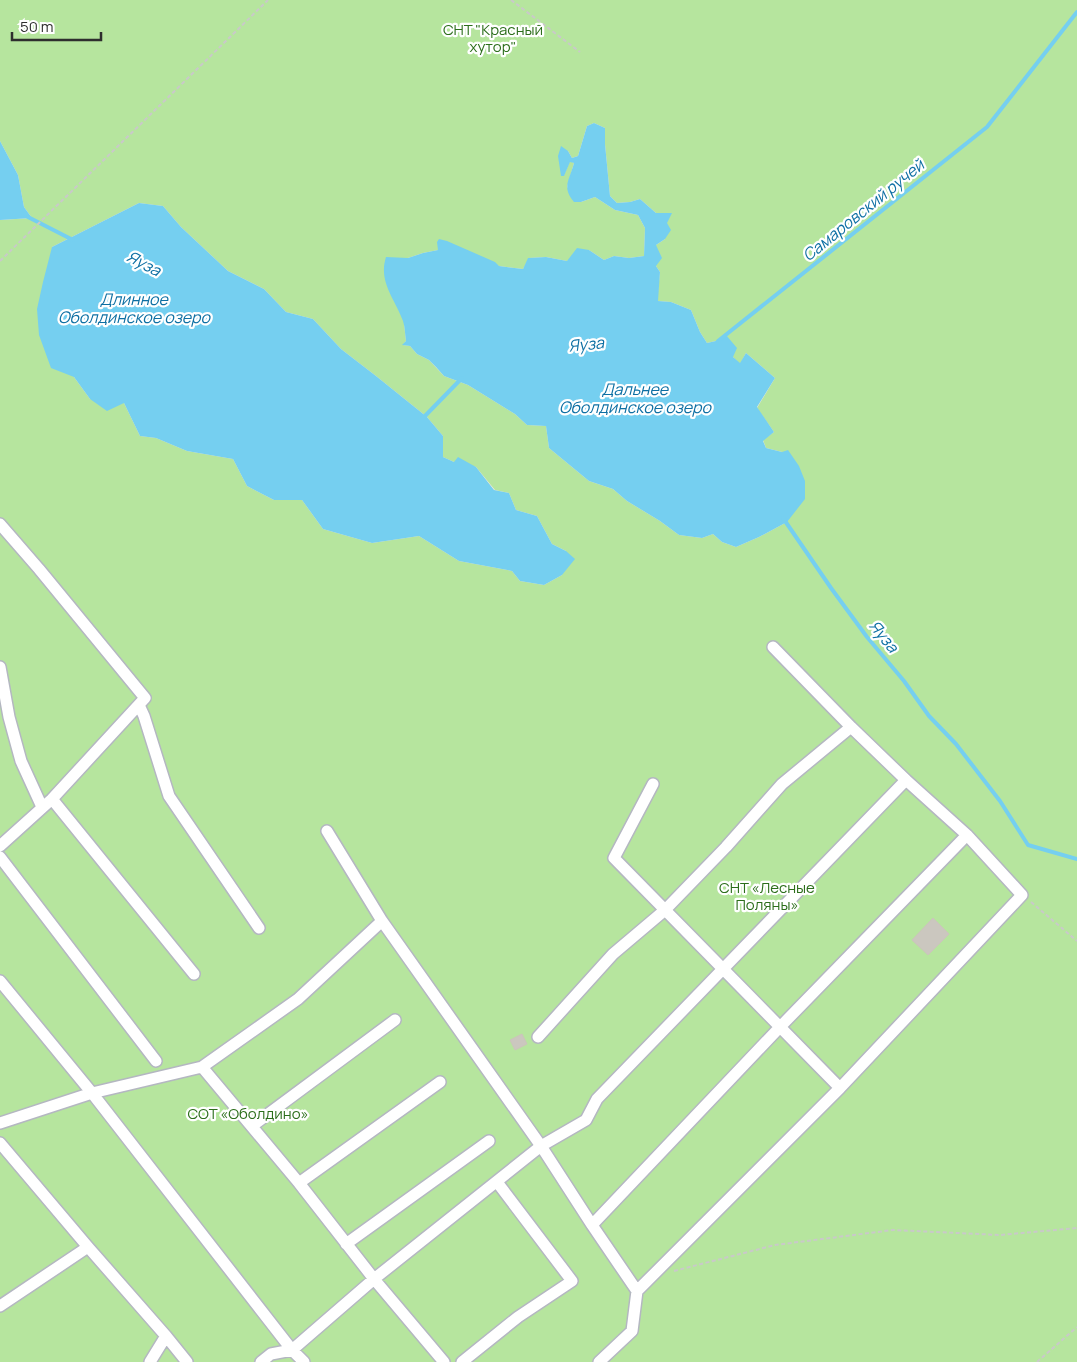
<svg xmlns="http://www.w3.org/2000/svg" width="1077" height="1362" viewBox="0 0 1077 1362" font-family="Manrope,sans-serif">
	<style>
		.green { fill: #b6e59e; fill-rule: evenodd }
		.water { fill: #75cff0 }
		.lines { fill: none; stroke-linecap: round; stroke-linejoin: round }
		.stream { stroke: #75cff0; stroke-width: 4 }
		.building { fill: #cbc7bf; stroke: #cbc5ba }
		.minor-casing { stroke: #b4b7c1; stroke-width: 14 }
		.path { stroke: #c9c9c9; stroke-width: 2; stroke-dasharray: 4 2.5; stroke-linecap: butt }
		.minor { stroke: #fff; stroke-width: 11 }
		.labels { text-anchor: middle; stroke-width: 4.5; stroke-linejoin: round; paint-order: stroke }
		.park-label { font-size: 15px; fill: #2c6e1b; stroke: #fff }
		.water-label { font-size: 16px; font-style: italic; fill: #0d6fa3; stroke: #fff }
	</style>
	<rect width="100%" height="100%" fill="#efe9e1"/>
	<path class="green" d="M0 0H1077V1362H0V220L32 218 24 207 18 175 0 141ZM594 123 605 128V144L610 196 617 203 630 202 640 199 656 213 665 239 656 245V266L660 272 657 301 671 302 691 310 700 332 707 343 720 340 733 357 740 364 746 353 775 378 757 408 774 432 763 440 766 448 782 452 787 522 759 537 736 547 722 542 713 534 702 538 679 535 660 521 627 501 613 489 589 481 549 448 546 426 527 425 515 414 468 385 444 376 429 360 417 354 410 346 403 345 406 341 404 323 408 258 423 253 438 250 499 266 523 269 529 258 546 257 567 261 589 250 604 260 614 256 629 258 644 256 645 228 638 215 615 210 595 197 581 202 567 187 574 163 570 161 564 175 568 151 572 158 578 156 587 126ZM139 203 163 206 181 227 228 271 264 289 286 312 313 319 341 349 376 376 427 417 443 436V457L454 462 476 467 495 490 509 493 516 510 537 516 552 544 566 551 562 575 544 585 520 581 512 571 459 561 419 536 372 543 323 529 302 500H274L247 486 233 459 187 451 156 438 140 436 124 403 90 399 74 377 52 247Z"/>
	<path class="water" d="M594 123 605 128V144L610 196 617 203 630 202 640 199 656 213H672L667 223 671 230 665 239 656 245 662 258 656 266 660 272 658 301 671 302 691 310 700 332 707 343 720 340 726 335 737 348 733 357 740 363 746 353 775 378 757 407 774 432 763 441 766 448 782 452 788 450 799 466 805 481V499L787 522 759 537 736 547 722 542 713 534 702 538 679 535 660 521 627 501 613 489 589 481 549 448 546 426 527 425 515 414 468 385 444 376 436 367 429 360 417 354 410 346 402 345 406 341C405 335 405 327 403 321 395 299 378 282 386 257L408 258 423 253 438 250 437 242 439 239 447 241 495 262 499 266 523 269 528 258 546 257 567 261 577 248 589 250 604 260 614 256 629 258 644 256 645 228 638 215 615 210 595 197 581 202H574C561 187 570 179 574 163L570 162 564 176H561L558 156 561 146 568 151 572 158 578 156 587 126Z
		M0 141 18 175 24 207 32 218 0 220Z
		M139 203 163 206 181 227 228 271 264 289 286 312 313 319 341 349 376 376 427 417 443 436V457L454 462 458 457 476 467 494 490 509 493 516 510 537 516 552 544 566 551 575 559 562 575 544 585 520 581 512 571 459 561 419 536 372 543 323 529 302 500H274L247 486 233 459 187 451 156 438 140 436 124 403 107 411 90 399 74 377 51 368 39 335 37 309 43 282 52 247Z"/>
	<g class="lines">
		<path class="stream" d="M28 217 73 240
			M718 341 987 127 1077 12
			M423 418 462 378
			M783 518 831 588 867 637 904 681 929 716 956 744 1000 801 1028 845 1077 859"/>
	</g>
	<path class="building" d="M933 918 949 934 928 955 912 940Z
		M522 1034 527 1044 515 1050 510 1040Z"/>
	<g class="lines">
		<g class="minor-casing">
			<path id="minor" d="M0 524 39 569 145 698 52 799 0 846
				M0 667 9 717 21 761 42 807
				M139 705 144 716 169 796 259 928
				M653 784 614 858 840 1088
				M52 799 194 974
				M327 831 382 921 541 1146 592 1225 637 1291
				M0 857 156 1061
				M0 981 92 1093 292 1350 374 1279 541 1146 586 1120 597 1099 906 780
				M538 1037 613 954 665 910 726 847 782 784 851 727
				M202 1067 299 1183 374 1279 444 1362
				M0 1123 92 1093 202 1067 298 999 382 921
				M252 1126 395 1020
				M0 1143 88 1247 166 1336 150 1362
				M299 1183 440 1082
				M592 1225 780 1027 967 835
				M346 1244 489 1141
				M0 1306 88 1247
				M166 1336 187 1362
				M261 1362 271 1354 292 1350 304 1362
				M462 1362 518 1317 572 1281 497 1182
				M599 1362 632 1331 637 1291 840 1088 1022 895 967 835 906 780 851 727 773 647"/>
		</g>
		<path class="path" d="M511 0 580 52
			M0 261 268 0
			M1031 902 1077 941
			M674 1271 775 1245 893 1230 1000 1235 1077 1228
			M1037 1362 1077 1327"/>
		<use href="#minor" class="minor"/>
	</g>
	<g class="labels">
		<g class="park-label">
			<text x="493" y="35">СНТ "Красный<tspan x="493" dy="17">хутор"</tspan></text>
			<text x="767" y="893">СНТ «Лесные<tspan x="767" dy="17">Поляны»</tspan></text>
			<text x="248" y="1119">СОТ «Оболдино»</text>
		</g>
		<g class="water-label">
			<text transform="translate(863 210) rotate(-39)" y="6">Самаровский ручей</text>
			<text transform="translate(144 263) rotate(28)" y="6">Яуза</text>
			<text x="134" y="305">Длинное<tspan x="134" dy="18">Оболдинское озеро</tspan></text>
			<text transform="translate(586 344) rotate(-6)" y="6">Яуза</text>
			<text x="635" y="395">Дальнее<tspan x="635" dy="18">Оболдинское озеро</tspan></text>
			<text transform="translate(884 636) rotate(51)" y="6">Яуза</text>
		</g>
	</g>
	<path d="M12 32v8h89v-8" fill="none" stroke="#2e2e2e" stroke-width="2.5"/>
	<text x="20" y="32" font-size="15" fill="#2e2e2e" stroke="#ffffff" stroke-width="4" paint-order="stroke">50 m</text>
</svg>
